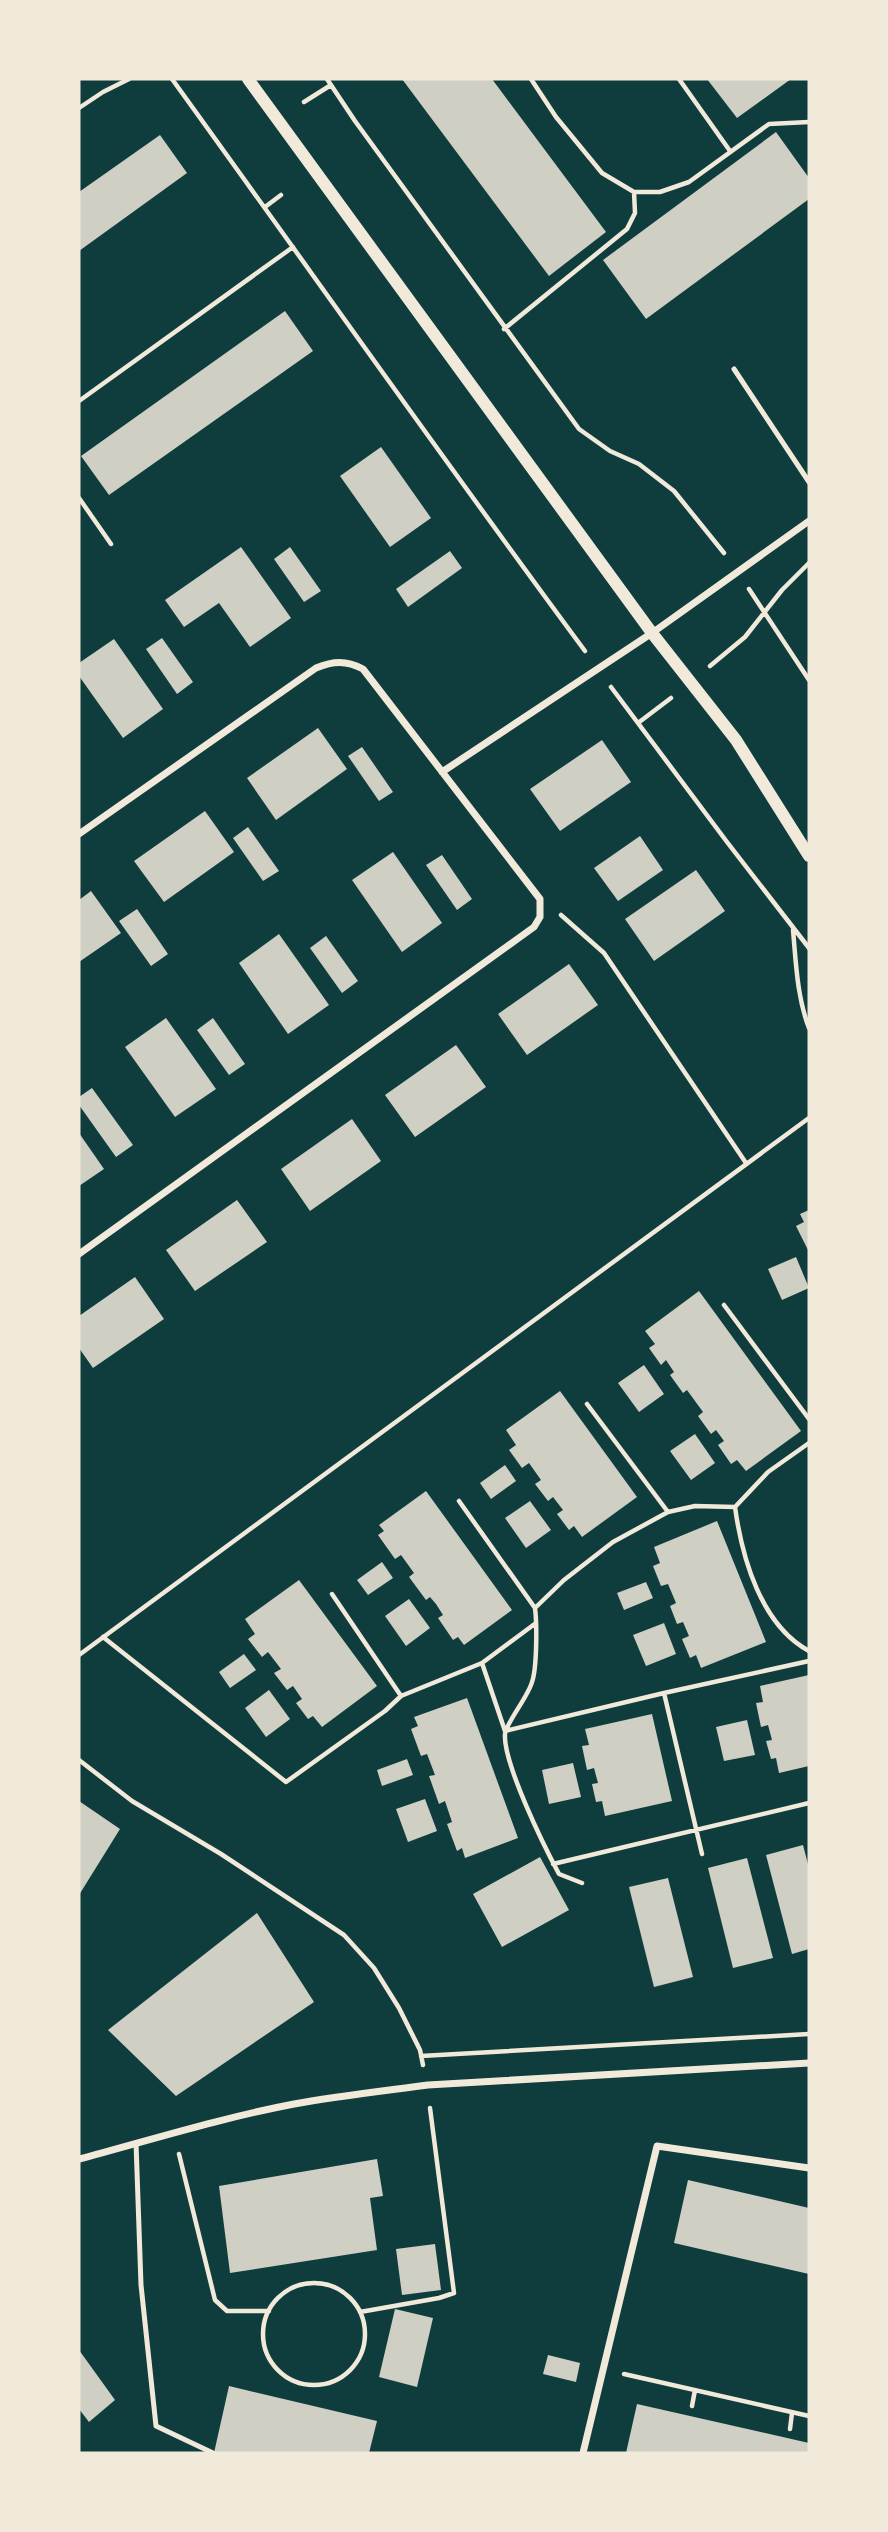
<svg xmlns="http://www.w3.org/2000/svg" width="888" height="2532" viewBox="0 0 888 2532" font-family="'DM Sans',sans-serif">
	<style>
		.building { fill: #cfcfc3 }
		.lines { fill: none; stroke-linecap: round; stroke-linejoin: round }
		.path { stroke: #f1e9da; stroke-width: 4.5 }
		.service { stroke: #f1e9da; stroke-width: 5 }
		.minor { stroke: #f1e9da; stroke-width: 7 }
		.tertiary { stroke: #f1e9da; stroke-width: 12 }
	</style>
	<rect width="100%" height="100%" fill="#0f3d3e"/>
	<path class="building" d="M402 79H492L606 232 549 276Z
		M707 79H791L737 118Z
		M776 132 809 178V199L646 319 603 260Z
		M160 135 187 173 79 251V192Z
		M285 311 313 351 109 495 81 456Z
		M381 447 431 518 390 547 340 476Z
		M241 547 291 618 250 647 219 603 184 627 165 600Z
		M290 547 321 591 304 602 274 559Z
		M450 551 462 568 408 607 396 589Z
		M162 638 193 682 177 694 146 649Z
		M114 639 163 709 123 738 79 676V663Z
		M318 728 347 769 276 820 247 778Z
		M602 740 631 782 560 831 530 789Z
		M362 747 393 792 379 801 348 756Z
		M205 811 234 852 164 902 134 861Z
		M248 827 279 871 263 881 233 838Z
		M640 836 663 870 618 901 594 868Z
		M393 852 442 923 402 952 352 880Z
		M442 855 472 899 457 910 426 865Z
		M696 870 725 911 654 961 625 919Z
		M91 891 121 933 79 962V900Z
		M137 909 168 954 151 966 119 921Z
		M279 934 329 1005 288 1034 239 963Z
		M326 936 358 981 342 993 310 948Z
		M569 964 598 1005 527 1055 498 1014Z
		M166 1018 216 1089 175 1117 125 1047Z
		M213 1018 245 1064 229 1075 197 1030Z
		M456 1045 486 1087 415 1137 385 1095Z
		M92 1088 133 1145 116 1157 79 1105V1097Z
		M352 1119 381 1161 310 1211 281 1169Z
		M79 1133 104 1169 79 1186Z
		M237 1200 267 1242 195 1291 166 1250Z
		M809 1210V1252L796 1226 804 1222 800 1214Z
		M796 1257 809 1288 782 1300 768 1269Z
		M135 1277 164 1319 93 1368 79 1348V1316Z
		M699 1291 801 1431 746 1471 737 1460 731 1464 718 1445 724 1441 716 1430 711 1434 698 1416 703 1412 687 1390 683 1393 670 1375 674 1372 666 1360 661 1365 649 1348 655 1344 645 1331Z
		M644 1365 664 1394 639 1412 618 1383Z
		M560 1391 637 1497 582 1537 574 1526 569 1530 557 1514 563 1510 553 1497 548 1501 535 1484 541 1480 529 1463 522 1468 509 1450 516 1445 506 1430Z
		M695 1434 715 1463 691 1480 670 1451Z
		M505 1465 516 1481 491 1499 480 1483Z
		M426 1491 512 1610 464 1645 458 1637 453 1640 438 1618 443 1615 436 1604 430 1597 426 1600 409 1577 414 1573 401 1555 395 1559 378 1535 384 1531 379 1525Z
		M530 1501 551 1530 526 1548 505 1518Z
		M717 1521 766 1642 701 1668 696 1655 690 1658 682 1639 689 1636 683 1622 677 1624 670 1606 676 1603 668 1584 661 1586 653 1566 660 1563 654 1547Z
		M382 1562 393 1578 368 1595 357 1580Z
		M299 1580 377 1686 322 1727 313 1716 308 1719 296 1703 302 1699 293 1686 287 1690 274 1673 281 1669 268 1652 262 1657 248 1639 255 1634 245 1619Z
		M646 1582 653 1598 624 1610 617 1593Z
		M409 1599 430 1628 406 1646 385 1616Z
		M664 1623 676 1654 646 1666 633 1635Z
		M244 1654 256 1670 230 1688 219 1672Z
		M809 1675V1766L779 1773 776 1758 771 1759 766 1741 772 1740 768 1725 761 1727 756 1703 763 1702 760 1686Z
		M269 1690 290 1719 266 1737 245 1708Z
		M467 1698 518 1838 465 1858 462 1848 457 1851 447 1824 452 1822 445 1801 439 1804 429 1776 435 1775 427 1754 421 1756 411 1729 418 1726 414 1717Z
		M652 1714 672 1801 605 1816 602 1801 596 1802 592 1784 598 1783 594 1768 587 1770 582 1746 589 1745 585 1729Z
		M747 1720 755 1755 724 1761 716 1727Z
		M407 1759 413 1775 382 1786 377 1770Z
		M573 1763 581 1797 549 1804 542 1770Z
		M425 1799 437 1831 408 1842 396 1809Z
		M79 1801 120 1829 79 1895Z
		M803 1845 809 1868V1949L792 1954 766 1855Z
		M540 1857 569 1910 502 1947 473 1894Z
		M747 1858 773 1958 733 1968 708 1868Z
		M668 1878 693 1977 654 1987 629 1887Z
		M257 1913 314 2002 176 2096 108 2030Z
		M377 2159 383 2196 370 2198 377 2250 230 2273 219 2186Z
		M688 2180 809 2208V2274L674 2243Z
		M435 2244 441 2290 402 2295 396 2249Z
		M395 2309 433 2318 417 2387 379 2377Z
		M79 2350 115 2400 89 2422 79 2409Z
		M548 2355 580 2363 576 2382 543 2374Z
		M229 2386 377 2421 369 2453H214Z
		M637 2404 809 2443V2453H626Z"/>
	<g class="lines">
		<path class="path" d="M172 79C310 270 445 462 585 651
			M327 79 355 121 579 429 610 451 639 464 674 491 724 553
			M531 79 556 117 602 173 634 192H660L689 182 769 124 809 122
			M679 79 730 151
			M304 102 331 85
			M79 108 103 92 129 79
			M265 207 281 195
			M504 329 627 229 635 213 634 192
			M79 401 293 247
			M79 498 111 544
			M749 589 809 680
			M710 666 745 637 782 590 809 563
			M611 687 727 842 809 948
			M638 723 671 698
			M561 915 604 953 746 1163
			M793 930C796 963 797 997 809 1028
			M724 1305 809 1419
			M587 1404 668 1512
			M809 1443 768 1472 735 1507C742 1558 761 1625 809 1651
			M459 1501 535 1608
			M332 1594 401 1696
			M103 1637 286 1782 385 1711 401 1696 482 1663 536 1623
			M79 1655 809 1118
			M482 1663 505 1731 664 1693
			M79 1760 132 1801 221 1854 344 1935 374 1968 399 2008 420 2050 423 2065
			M702 1854 664 1693 809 1661
			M553 1864 809 1803
			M582 1883 559 1874C544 1846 503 1763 505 1734 506 1723 528 1697 532 1682 537 1668 537 1624 535 1608L564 1580 613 1542 668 1512 695 1506 735 1507
			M421 2056 809 2034
			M179 2154 215 2300 227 2311H269
			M263 2334a51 51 0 1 1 102 0a51 51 0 1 1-102 0Z
			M360 2312 439 2298 454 2293 430 2108
			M624 2374 809 2416
			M692 2406 695 2390
			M790 2429 792 2413"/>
		<path class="service" d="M734 369 809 482
			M136 2143 141 2285 156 2426 213 2453"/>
		<path class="minor" d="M442 772 652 633 809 521
			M79 834 316 668C333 661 346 660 363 669L540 899V917L534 927 79 1254
			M79 2159C150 2140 221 2118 294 2104 338 2096 383 2091 428 2085L809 2063
			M583 2453 657 2146 809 2168"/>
		<path class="tertiary" d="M248 79 652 633 736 740 809 856"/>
	</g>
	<rect width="888" height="2532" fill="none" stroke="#f1e9da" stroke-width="161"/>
</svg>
